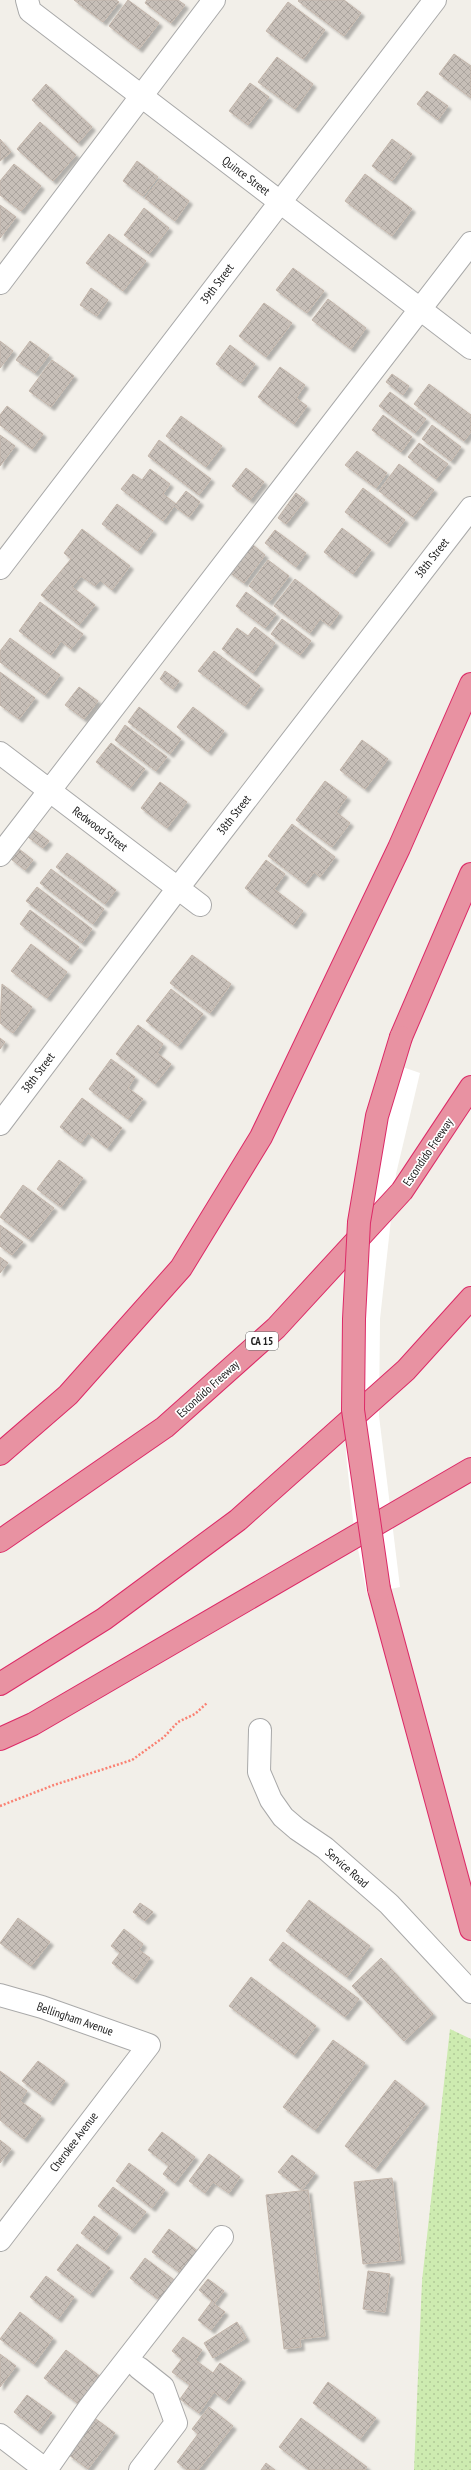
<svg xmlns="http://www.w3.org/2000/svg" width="471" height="2470" viewBox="0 0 471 2470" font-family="'PT Sans Narrow',sans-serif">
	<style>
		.grass { fill: url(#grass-dots) }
		.pier { fill: #fff }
		.building { fill: url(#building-cross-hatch); stroke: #c4b6ab; filter: url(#shadow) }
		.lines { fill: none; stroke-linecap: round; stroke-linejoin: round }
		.minor-casing { stroke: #a9a9a9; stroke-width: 24 }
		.highway-casing { stroke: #dc2a67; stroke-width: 24 }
		.path { stroke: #fa8072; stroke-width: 2.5; stroke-dasharray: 2 2; stroke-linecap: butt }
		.minor { stroke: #fff; stroke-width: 22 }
		.highway { stroke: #e892a2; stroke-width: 22 }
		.highway-bridge-casing { stroke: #dc2a67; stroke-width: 24; stroke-linecap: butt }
		.highway-bridge { stroke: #e892a2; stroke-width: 22 }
		.labels { text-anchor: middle; stroke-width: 3.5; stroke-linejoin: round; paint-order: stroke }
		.shield { fill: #fff; stroke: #646464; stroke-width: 1 }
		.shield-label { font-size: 11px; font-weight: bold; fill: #222 }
		.street-label { font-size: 12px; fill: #222; stroke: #fff }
	</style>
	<defs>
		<pattern id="grass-dots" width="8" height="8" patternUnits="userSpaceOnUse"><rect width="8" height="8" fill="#cdebb0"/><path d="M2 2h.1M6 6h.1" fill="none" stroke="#b0c997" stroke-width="1.8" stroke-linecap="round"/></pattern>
		<pattern id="building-cross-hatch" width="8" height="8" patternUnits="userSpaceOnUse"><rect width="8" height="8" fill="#c7bfb8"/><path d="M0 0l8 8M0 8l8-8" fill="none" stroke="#aba49e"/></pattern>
		<filter id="shadow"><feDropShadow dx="3.5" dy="3.5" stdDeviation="1" flood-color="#0004"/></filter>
	</defs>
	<rect width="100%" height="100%" fill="#f2efe9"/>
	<path class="grass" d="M450 2029 471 2039V2470H414L422 2281Z"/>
	<path class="pier" d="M388 1062 420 1073 396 1174 380 1319 379 1416 400 1587 367 1594 354 1529 346 1454 344 1393Z"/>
	<path class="building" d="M74 0H116L119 2 103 22Z
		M128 0 159 23 139 49 109 26Z
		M147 0H178L185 5 171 23 145 3Z
		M299 0H344L361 13 344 36 298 1Z
		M288 2 325 30 303 59 266 31Z
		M454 54 471 66V98L439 74Z
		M277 57 313 84 295 109 258 82Z
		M250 83 269 97 248 125 229 111Z
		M46 84 92 127 78 143 32 100Z
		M427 91 448 106 438 120 417 104Z
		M40 122 76 155 53 181 17 149Z
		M0 139 11 152 0 161Z
		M392 139 412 154 392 181 372 166Z
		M137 161 158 177 143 196 123 181Z
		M14 164 41 186 21 211 0 195V181Z
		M365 174 412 209 392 236 345 201Z
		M160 179 189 201 175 221 145 198Z
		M0 205 16 217 0 238Z
		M144 208 169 228 149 254 124 235Z
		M109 234 146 261 123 291 86 263Z
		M293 268 324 291 307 313 276 290Z
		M91 288 108 300 97 316 80 305Z
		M328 299 366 328 351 349 312 320Z
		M264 303 292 323 266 357 239 336Z
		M0 341 13 351 0 368Z
		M30 341 49 355 35 373 16 360Z
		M230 345 255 364 241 383 216 364Z
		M52 360 74 376 51 407 29 391Z
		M280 367 305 385 296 398 307 406 294 424 258 397Z
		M392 374 409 386 403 395 386 382Z
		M429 384 471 415V432L464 441 414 404Z
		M390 392 426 419 415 433 379 406Z
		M7 406 43 434 32 449 0 425V415Z
		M383 415 412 437 401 452 372 430Z
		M181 416 222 446 206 467 166 436Z
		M432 425 461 447 451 461 422 439Z
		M0 435 15 446 0 466Z
		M159 440 211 479 199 495 148 456Z
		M419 443 448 464 436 479 408 457Z
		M357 451 387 473 376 488 345 465Z
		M399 464 434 490 413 517 379 491Z
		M246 468 264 482 250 500 232 486Z
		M150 469 170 484 163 494 176 504 186 491 200 502 189 517 174 506 163 521 121 489 133 474 142 480Z
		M363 488 405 520 387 544 345 512Z
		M296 493 305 500 286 524 278 518Z
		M117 504 153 531 138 551 102 524Z
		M342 528 371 550 353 574 324 552Z
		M82 529 130 566 112 590 100 580 95 586 81 576 72 587 95 605 79 625 41 595 71 559 64 553Z
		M275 530 306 553 296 567 265 543Z
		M247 540 265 555 244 583 225 569Z
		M268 560 289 576 269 602 249 586Z
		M295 579 339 613 330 626 320 619 310 633 274 606Z
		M246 592 276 614 265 628 236 606Z
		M40 602 83 634 71 649 61 641 51 655 19 631Z
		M282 619 311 641 300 655 271 634Z
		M255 627 275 643 253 673 222 649 237 628 248 636Z
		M10 638 60 675 45 695 0 662V651Z
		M214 651 260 686 245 706 198 671Z
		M165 671 179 681 173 689 160 679Z
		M0 672 35 698 19 719 0 705Z
		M79 687 98 701 84 719 65 705Z
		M139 707 181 739 170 754 128 722Z
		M193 707 224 731 208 752 177 727Z
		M125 725 167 757 156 771 115 740Z
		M362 740 388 759 365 789 340 770Z
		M111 743 145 769 130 788 96 762Z
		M325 781 347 797 336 812 350 823 332 847 296 820Z
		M160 782 187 802 167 828 141 808Z
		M292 824 335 857 320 877 314 872 305 884 268 856Z
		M33 829 49 841 43 848 28 837Z
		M19 849 33 860 25 870 11 859Z
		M67 853 116 890 105 904 56 867Z
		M266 860 285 874 274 889 303 911 293 925 245 888Z
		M51 869 104 909 93 924 40 883Z
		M37 887 92 929 82 943 26 901Z
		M30 910 79 947 68 961 20 924Z
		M31 944 67 972 47 998 11 971Z
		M192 955 231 984 210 1013 170 983Z
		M2 984 32 1007 13 1033 0 1023Z
		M171 989 203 1014 178 1046 146 1021Z
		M138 1025 163 1044 157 1053 171 1064 155 1084 116 1054Z
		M0 1038 5 1042 0 1049Z
		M111 1059 135 1077 128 1088 143 1099 128 1119 89 1089Z
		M82 1098 122 1128 107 1148 88 1133 81 1143 60 1127Z
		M59 1160 83 1178 61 1207 37 1189Z
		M23 1185 54 1208 29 1239 0 1217Z
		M0 1225 23 1242 12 1255 0 1246Z
		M0 1257 8 1263 0 1273Z
		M309 1900 370 1946 347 1977 286 1931Z
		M140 1903 153 1912 145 1921 133 1912Z
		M18 1918 50 1942 31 1966 0 1943Z
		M124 1929 143 1944 139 1950 150 1958 134 1980 112 1963 120 1953 111 1946Z
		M283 1942 359 1999 345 2017 269 1960Z
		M381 1958 433 2014 404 2041 352 1986Z
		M251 1977 316 2026 294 2055 229 2006Z
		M333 2040 365 2063 315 2130 283 2107Z
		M38 2061 65 2081 50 2102 22 2081Z
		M0 2071 27 2091 20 2101 41 2116 24 2139 0 2120Z
		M395 2080 425 2104 375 2169 345 2146Z
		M162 2132 195 2157 175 2183 163 2174 169 2166 148 2150Z
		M0 2140 11 2149 0 2163Z
		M209 2154 240 2177 229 2193 213 2182 205 2193 189 2181Z
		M292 2155 315 2173 302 2190 278 2172Z
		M129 2163 165 2190 152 2208 116 2181Z
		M392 2178 401 2260 363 2264 354 2182Z
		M113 2187 146 2212 131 2230 98 2206Z
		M308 2190 325 2336 300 2339 301 2347 284 2349 266 2195Z
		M94 2216 118 2234 105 2251 81 2233Z
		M169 2229 199 2252 182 2274 152 2252Z
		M77 2244 110 2268 90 2294 57 2270Z
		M145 2258 177 2282 162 2302 130 2278Z
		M368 2271 390 2274 385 2312 363 2309Z
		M46 2276 74 2297 58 2319 30 2297Z
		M208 2279 224 2291 214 2304 225 2312 211 2330 198 2320 212 2301 199 2290Z
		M20 2312 53 2338 34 2364 0 2339Z
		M237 2322 246 2338 213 2358 204 2343Z
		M183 2337 202 2350 195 2360 213 2373 220 2363 242 2379 226 2401 214 2392 199 2413 180 2399 190 2385 172 2372 182 2359 172 2351Z
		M66 2350 101 2377 80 2405 44 2378Z
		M0 2354 16 2366 0 2387Z
		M328 2382 376 2418 360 2439 313 2403Z
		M27 2395 52 2413 38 2431 14 2412Z
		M209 2407 233 2426 198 2470H187L177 2462 198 2434 192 2429Z
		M301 2418 367 2467 365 2470H309L279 2447Z
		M96 2419 115 2433 88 2469 69 2455Z
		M266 2463 275 2470H261Z"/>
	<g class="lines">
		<g class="minor-casing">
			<path id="minor" d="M27 0 30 11 471 348
				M0 283 214 0
				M0 568 435 0
				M0 753 200 905
				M0 855 471 243
				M0 1124 178 888 471 508
				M260 1730 259 1772 271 1800 283 1817 297 1829 325 1848 389 1904 471 1992
				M0 1995 42 2007 149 2045 0 2240
				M139 2368 163 2387 176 2423 140 2470
				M0 2435 46 2470
				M46 2470 89 2408 222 2237"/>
		</g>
		<g class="highway-casing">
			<path id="highway" d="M401 1037 471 874
				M0 1454 68 1395 181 1268 261 1137 399 848 471 684
				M0 1541 165 1427 276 1328 402 1191 471 1087
				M379 1589 471 1929
				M0 1684 104 1619 238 1520 406 1370 471 1298
				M0 1739 33 1724 471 1469"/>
		</g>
		<path class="path" d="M0 1806 54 1785 132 1760 164 1737 178 1722 195 1714 207 1703"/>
		<use href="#minor" class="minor"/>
		<use href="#highway" class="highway"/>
		<g class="highway-bridge-casing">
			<path id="highway-bridge" d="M379 1589 353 1410 354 1319 359 1222 377 1116 401 1037"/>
		</g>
		<use href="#highway-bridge" class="highway-bridge"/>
	</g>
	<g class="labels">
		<rect class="shield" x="246" y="1332" width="32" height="18" rx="3"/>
		<g class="shield-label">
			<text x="262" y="1345">CA 15</text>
		</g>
		<g class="street-label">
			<text transform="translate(246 176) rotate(37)" y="4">Quince Street</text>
			<text transform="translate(217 284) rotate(-53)" y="4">39th Street</text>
			<text transform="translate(432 558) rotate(-52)" y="4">38th Street</text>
			<text transform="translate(234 815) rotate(-52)" y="4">38th Street</text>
			<text transform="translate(100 829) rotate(37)" y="4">Redwood Street</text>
			<text transform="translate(38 1073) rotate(-53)" y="4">38th Street</text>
			<text transform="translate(428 1152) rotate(-56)" y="4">Escondido Freeway</text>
			<text transform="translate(208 1389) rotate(-42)" y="4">Escondido Freeway</text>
			<text transform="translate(347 1868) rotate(41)" y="4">Service Road</text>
			<text transform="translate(75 2019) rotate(19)" y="4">Bellingham Avenue</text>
			<text transform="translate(74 2142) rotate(-53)" y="4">Cherokee Avenue</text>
		</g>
	</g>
</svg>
